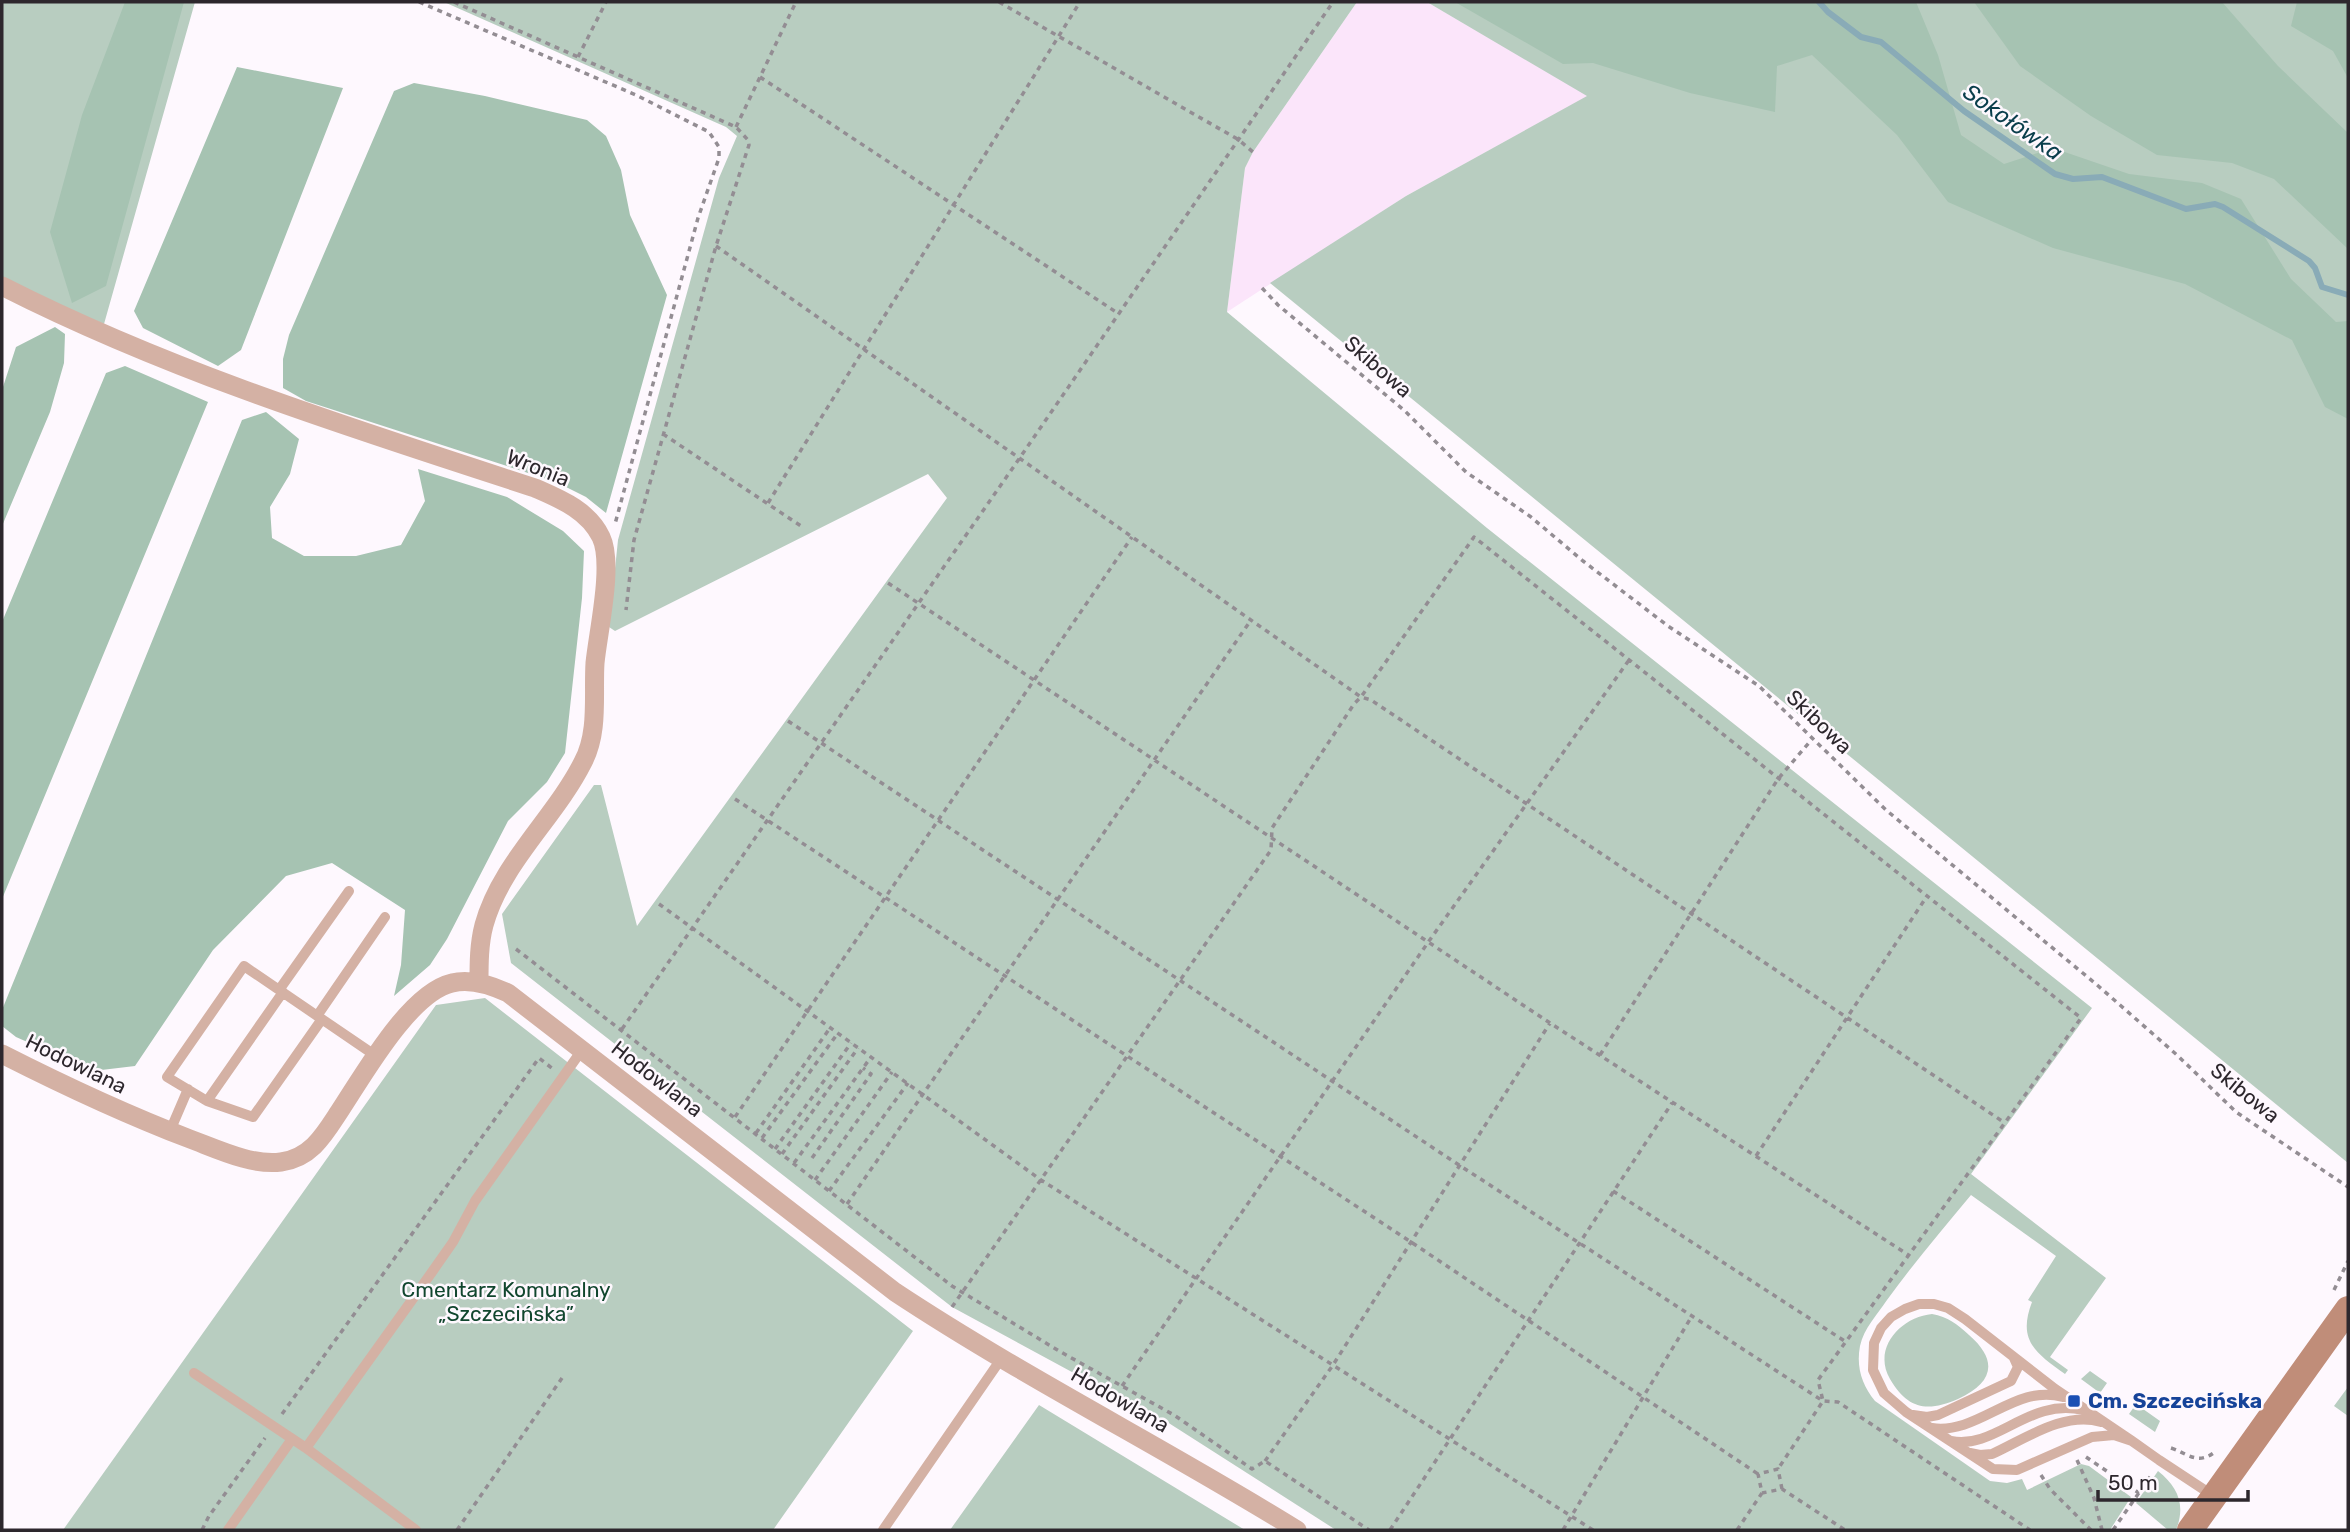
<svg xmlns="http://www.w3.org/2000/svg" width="2350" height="1532" viewBox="0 0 2350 1532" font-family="Rubik,sans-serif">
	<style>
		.built { fill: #fbe5fa }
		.green { fill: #b8cdc0 }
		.forest { fill: #a6c3b2 }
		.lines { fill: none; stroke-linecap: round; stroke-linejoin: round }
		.stream { stroke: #89abb7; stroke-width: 6 }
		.path { stroke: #938d93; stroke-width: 3.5; stroke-dasharray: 5 5; stroke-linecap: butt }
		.lane { stroke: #d4b1a4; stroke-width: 10 }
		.street { stroke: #d4b1a4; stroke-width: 19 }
		.secondary { stroke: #c08d79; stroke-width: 26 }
		.transit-dot { fill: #1a4fb4; stroke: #fef8fe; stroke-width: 2.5 }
		.labels { text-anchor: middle; stroke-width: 5; stroke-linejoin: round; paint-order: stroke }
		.street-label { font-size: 21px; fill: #2d272d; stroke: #fef8fe }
		.park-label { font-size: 21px; fill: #11462e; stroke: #fef8fe }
		.transit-label { font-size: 21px; font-weight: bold; fill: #164399; stroke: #fef8fe; text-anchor: start }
		.water-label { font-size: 23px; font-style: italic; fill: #0a3e4c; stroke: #fef8fe }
	</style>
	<rect width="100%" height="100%" fill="#fef8fe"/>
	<path class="built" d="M1357 2H1427L1588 96 1406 196 1227 312 1245 168 1253 152Z"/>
	<path class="green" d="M2 2H195L104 324 2 282Z
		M444 2H1357L1253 152 1245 168 1227 312 1487 528 2092 1008 1971 1174 2106 1278 2050 1357 2068 1370 2065 1374C2036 1353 2017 1341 2032 1302L2028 1300 2056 1256 1971 1195C1942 1230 1913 1264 1887 1300 1877 1315 1864 1328 1860 1346 1856 1367 1862 1385 1875 1401L1990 1481 2007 1483 2022 1479 2027 1490 2081 1464 2089 1466 2131 1497 2110 1530H1336L1164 1420 1155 1417 952 1307 511 963 502 914 594 785H601L637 926 947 498 928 474 615 631 609 627 618 540 719 178 737 136 726 127Z
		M1427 2H2348V1163L1270 283 1406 196 1587 96Z
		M485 998 913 1331 773 1530H63L436 1005Z
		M1932 1314C1948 1317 1957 1324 1969 1335 1999 1361 1993 1383 1958 1399 1928 1412 1908 1410 1890 1379 1872 1348 1901 1317 1932 1314Z
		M2090 1371 2107 1383 2100 1393 2081 1379Z
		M2348 1387V1416L2334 1406Z
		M2136 1404 2160 1421 2155 1432 2129 1414Z
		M1039 1405 1245 1530H950Z
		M2158 1471C2178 1487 2186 1505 2176 1530H2168L2136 1503Z"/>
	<path class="forest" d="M125 2H184L106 286 72 303 50 232 82 115Z
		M1455 2H1916L1938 55 1961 135 2004 164 2053 148 2129 174 2202 183 2241 199 2291 279 2336 322 2348 321V419L2325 407 2292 340 2185 284 2053 248 1948 202 1897 135 1812 55 1777 66 1775 112 1690 93 1593 63 1563 64Z
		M1974 2H2222L2278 66 2348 133V249L2274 179 2232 163 2157 155 2091 116 2020 66Z
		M2297 2H2348V78L2333 51 2291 26Z
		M237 67 343 88 241 350 218 366 143 328 134 311Z
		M414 83 485 96 587 120 606 136 621 170 630 215 667 295 606 513 586 497 556 482 306 401 283 388V359L289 335 394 91Z
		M55 327 65 334 64 363 50 412 2 526V390L16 347Z
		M125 366 208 402 2 899V622L106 373Z
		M266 412 299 439 290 474 270 507 272 538 304 556H356L401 545 425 501 418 469 507 497 563 531 584 551 582 598 565 753 547 782 508 821 447 939 430 965 394 996 401 965 405 910 332 863 286 876 213 950 135 1066 93 1071 16 1037 2 1026V1010L242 420Z"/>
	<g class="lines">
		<path class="stream" d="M1819 2 1828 12 1861 37 1881 42 1964 111 2055 174 2073 179 2102 177 2186 209 2215 204 2223 207 2309 261 2315 268 2322 287 2348 295"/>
		<path class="path" d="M419 2 636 95 709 132 719 147V158L698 218 615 524
			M454 2 736 127 748 140 749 145 716 246 634 540 626 610
			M999 2 1239 140 1253 152
			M578 57 606 2
			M760 77 1119 314
			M736 127 796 2
			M716 246 1361 697 1371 700 2005 1123
			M1262 288 1278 305 1405 411 1466 472 1531 517 1583 561 1668 626 1759 686 1886 810 2096 984 2177 1055 2236 1112 2348 1187
			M663 434 801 526
			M768 503 1080 2
			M888 583 1550 1023 1910 1256
			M788 721 1459 1165 1823 1401 1838 1402 2030 1530
			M735 799 1411 1242 1758 1474
			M659 904 1041 1180 1593 1530
			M516 949 952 1286 1059 1351 1174 1415 1252 1469 1265 1461 1369 1530
			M622 1029 1019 459 1333 2
			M1600 1055 1778 779 1813 738
			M735 1117 1132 537
			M756 1133 830 1028
			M762 1138 838 1033
			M775 1149 851 1043
			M782 1154 858 1048
			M1756 1156 1927 896
			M812 1158 871 1074 863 1068
			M794 1163 871 1057
			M815 1180 892 1072
			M829 1191 908 1083
			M1613 1191 1846 1342
			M847 1204 1251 620
			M2334 1290 2348 1261
			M952 1307 1271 850 1272 828 1354 704 1361 697 1474 537 2081 1018 1818 1380 1823 1401 1778 1469
			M1122 1386 1429 941 1629 660
			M282 1414 539 1058 553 1069
			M2171 1448C2189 1454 2198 1466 2216 1451
			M2086 1457 2139 1493
			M2077 1460 2094 1498 2102 1530
			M1265 1461 1333 1365 1550 1023
			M2041 1475 2050 1489 2091 1530
			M1782 1489 1778 1469 1758 1474 1762 1493 1782 1489 1845 1530
			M202 1530 209 1516 265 1438
			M457 1530 562 1378
			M1390 1530 1672 1103
			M1563 1530 1692 1316
			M1737 1530 1762 1493
			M2113 1530 2152 1474"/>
		<path class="lane" d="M279 990 349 891
			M317 1016 385 917
			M322 1019 253 1117 207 1101 167 1077 244 966C288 996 332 1026 376 1056
			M207 1101 283 992
			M170 1131 188 1089
			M194 1373 306 1448 416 1530
			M1913 1415 1927 1417 1938 1415 2011 1381 2018 1367 2014 1358
			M1932 1428C1979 1435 2015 1383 2063 1397
			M1951 1441C1996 1450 2029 1397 2083 1410
			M2132 1441 2114 1435 2092 1437 2017 1470 1993 1469 1906 1412 1884 1393 1873 1370 1874 1343 1881 1328 1891 1317 1905 1309 1919 1304H1934L1948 1308 1965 1319 2055 1389 2132 1441 2159 1460 2206 1491 2213 1497
			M306 1448 432 1272 453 1242 475 1201 582 1050
			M1970 1453 1980 1455 1992 1454C2025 1439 2064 1411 2101 1422
			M228 1530 292 1439
			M883 1530 1001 1359"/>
		<path class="street" d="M2 286C171 372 354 429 535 488 560 499 588 510 601 537 614 564 598 632 595 663 593 695 599 732 583 762 555 818 501 863 484 925 479 944 479 963 479 983
			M2 1054C63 1085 125 1114 190 1139 217 1149 252 1166 281 1162 311 1158 324 1135 339 1112 363 1076 409 993 452 983 471 978 491 985 508 993L895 1292C1025 1378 1165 1448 1297 1530"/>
		<path class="secondary" d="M2190 1530 2348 1309"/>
	</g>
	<rect class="transit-dot" x="2067" y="1394" width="14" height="14" rx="3.5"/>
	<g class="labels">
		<g class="street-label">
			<text transform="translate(1378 367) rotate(41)" y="7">Skibowa</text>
			<text transform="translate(538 468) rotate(22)" y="7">Wronia</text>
			<text transform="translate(1819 722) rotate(44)" y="7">Skibowa</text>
			<text transform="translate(76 1064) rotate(26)" y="7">Hodowlana</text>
			<text transform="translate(657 1079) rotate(38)" y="7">Hodowlana</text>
			<text transform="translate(2245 1093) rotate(39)" y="7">Skibowa</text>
			<text transform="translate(1120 1400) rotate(30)" y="7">Hodowlana</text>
		</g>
		<g class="park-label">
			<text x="506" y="1297">Cmentarz Komunalny<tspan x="506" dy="24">„Szczecińska”</tspan></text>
		</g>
		<g class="transit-label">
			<text x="2088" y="1408">Cm. Szczecińska</text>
		</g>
		<g class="water-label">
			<text transform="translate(2013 122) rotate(35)" y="8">Sokołówka</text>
		</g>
	</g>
	<rect width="2350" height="1532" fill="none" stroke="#2d272d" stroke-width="7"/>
	<path d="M2098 1490v10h150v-10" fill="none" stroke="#2d272d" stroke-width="3.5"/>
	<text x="2108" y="1490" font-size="21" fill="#2d272d" stroke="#fef8fe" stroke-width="5" paint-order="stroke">50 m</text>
</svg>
